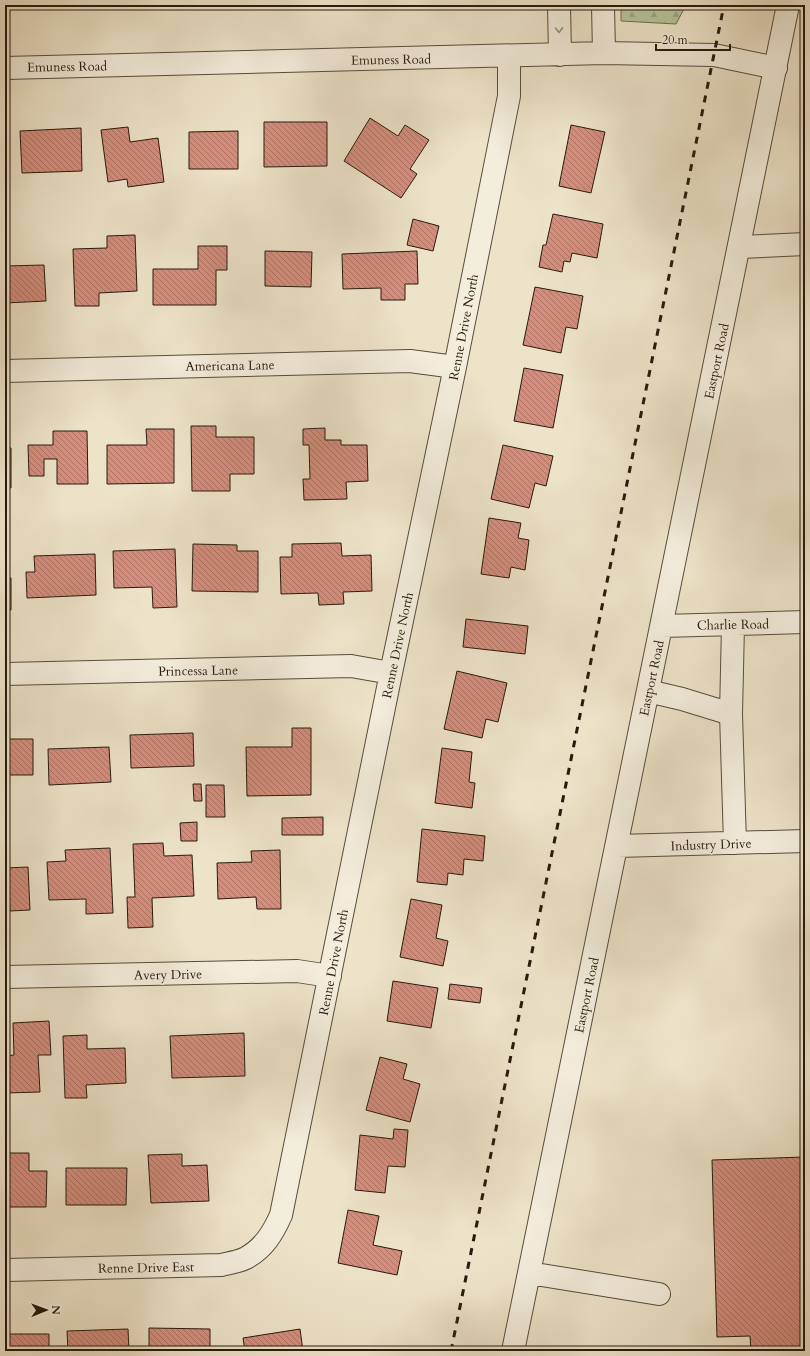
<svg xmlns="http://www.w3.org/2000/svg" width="810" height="1356" viewBox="0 0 810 1356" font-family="Cardo,serif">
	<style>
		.forest { fill: url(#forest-firs); stroke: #6f6f53 }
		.building { fill: url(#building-back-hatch); stroke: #281a0e }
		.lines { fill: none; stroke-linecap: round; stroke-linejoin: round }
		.minor-casing { stroke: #594c3d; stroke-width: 24 }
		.minor { stroke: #f3eddc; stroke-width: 22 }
		.rail { stroke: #281a0e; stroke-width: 3; stroke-dasharray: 7 7; stroke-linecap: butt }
		.oneway { stroke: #988e7f }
		.labels { text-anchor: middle; stroke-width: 3.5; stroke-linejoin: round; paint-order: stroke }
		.street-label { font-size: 13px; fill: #281a0e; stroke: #f3eddc }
	</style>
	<defs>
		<pattern id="forest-firs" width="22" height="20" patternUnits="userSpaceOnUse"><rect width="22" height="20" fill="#b6c498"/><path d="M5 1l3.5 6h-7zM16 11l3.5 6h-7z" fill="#9ca882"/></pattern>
		<pattern id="building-back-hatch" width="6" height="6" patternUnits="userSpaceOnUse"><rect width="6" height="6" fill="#d58e7d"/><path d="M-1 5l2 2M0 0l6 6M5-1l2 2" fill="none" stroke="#ad7365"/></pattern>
	</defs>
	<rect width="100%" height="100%" fill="#ede3c9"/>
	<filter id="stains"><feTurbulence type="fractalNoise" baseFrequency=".005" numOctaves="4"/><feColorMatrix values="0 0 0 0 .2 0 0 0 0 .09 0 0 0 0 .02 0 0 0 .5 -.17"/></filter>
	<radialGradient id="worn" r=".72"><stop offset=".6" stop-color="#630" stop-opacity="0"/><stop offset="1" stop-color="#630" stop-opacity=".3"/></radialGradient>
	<path class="forest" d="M621 5H686L676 24 621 21Z"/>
	<path class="building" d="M370 118 398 136 405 125 429 140 410 169 417 174 401 198 344 161Z
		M264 122H327V166L264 167Z
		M571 125 605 132 591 193 559 186Z
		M128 127 130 142 158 138 164 182 128 187 127 179 108 182 101 130Z
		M81 128 82 171 22 173 20 131Z
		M238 131V169H189V132Z
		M553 214 603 224 597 258 572 253 570 262 564 261 562 272 539 267 543 245H546Z
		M413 219 439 226 433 251 407 245Z
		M135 235 137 291 99 293V306H75L73 249 107 248V236Z
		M198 246H227V270H216V305H153V269H198Z
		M265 251 312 252 311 287 265 286Z
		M417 251 418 284H405V300H381V288L343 289 342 254Z
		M44 265 46 301 5 303V266Z
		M535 287 583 296 577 329 566 327 561 353 523 345Z
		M524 368 563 375 553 428 514 421Z
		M191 426H216V437H254V474H230V491H192Z
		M325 428V440H341V445H367L368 481 346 482 347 499 304 500 303 479H310L309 445H303V429Z
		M146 429H174V483L107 484V445H147Z
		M53 431H87L88 484H57V459H44V476H29L28 445H53Z
		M503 445 553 456 546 486 535 483 529 508 491 499Z
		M5 448H11V488H5Z
		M489 518 521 523 518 538 529 540 525 570 511 567 509 578 481 574Z
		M341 543 342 556 371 555 372 591 343 592 344 604 319 605 318 593 281 594 280 557H292V544Z
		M193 544 237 545V551H258V592L192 591Z
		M175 549 177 607 153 608 152 587 114 588 113 551Z
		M95 554 96 595 27 598 26 572H35L34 556Z
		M5 578H11V610H5Z
		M466 619 528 626 525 654 463 647Z
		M457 671 507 683 498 722 486 719 482 738 444 729Z
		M292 728H311V795L247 796 246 747H292Z
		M193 733 194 766 131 768 130 735Z
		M5 739H33V775H5Z
		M109 747 111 782 49 785 48 749Z
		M442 748 472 752 469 782 475 783 472 808 435 803Z
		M193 784H201L202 801H194Z
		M206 785H224L225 817H206Z
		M323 817V835H282V818Z
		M197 822V841H181L180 823Z
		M422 829 485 836 483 861 464 859 463 875 448 873 447 885 417 882Z
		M163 843 164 856 192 855 194 896 152 898 153 927 128 928 127 897H135L133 844Z
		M110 848 113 913 86 914V899L49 900 47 862 66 861 65 850Z
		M280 850 281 909H257L256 897 218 899 217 863 252 862 251 851Z
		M28 867 30 910 10 911 9 893H5V868Z
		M411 899 442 905 436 938 448 941 443 966 400 957Z
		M393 981 438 988 431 1028 387 1021Z
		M450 984 482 988 480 1003 448 999Z
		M49 1021 51 1055H38L40 1092 5 1093V1056L14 1055 13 1023Z
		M244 1033 245 1076 172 1078 170 1036Z
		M87 1035V1049L125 1048 126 1083 86 1085 87 1098H65L63 1036Z
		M380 1057 407 1064 403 1079 420 1084 410 1122 366 1110Z
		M394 1129 408 1130 405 1167 388 1166 385 1193 355 1190 360 1135 393 1139Z
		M5 1153H29V1171H47L46 1207H5Z
		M182 1154V1166L207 1165 209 1201 151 1203 148 1155Z
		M805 1157V1351H751L750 1336 717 1337 712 1160Z
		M66 1168H127L126 1205H66Z
		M348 1210 379 1216 373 1245 402 1251 397 1275 338 1263Z
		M149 1328 210 1329V1351H149Z
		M128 1329 129 1351H68L67 1331Z
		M300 1329 303 1351H245L243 1338Z
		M5 1334H49V1351H5Z"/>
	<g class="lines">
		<g class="minor-casing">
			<path id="minor" d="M559 5 560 55
				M603 5 604 53
				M5 68 604 53 714 55 776 68
				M740 247 805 244
				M5 371 410 361 455 367
				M733 625 731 714 735 843
				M662 626 805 622
				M5 674 351 666 391 673
				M648 691 682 699 731 714
				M617 846 805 841
				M5 977 297 971 330 976
				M5 1270 221 1265C229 1263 238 1262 246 1258 264 1248 273 1233 281 1215L391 673 455 367 509 96V56
				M529 1273 659 1294
				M513 1351 788 5"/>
		</g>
		<use href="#minor" class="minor"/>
		<path class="rail" d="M451 1351 724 5"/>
	</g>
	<defs><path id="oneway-chevron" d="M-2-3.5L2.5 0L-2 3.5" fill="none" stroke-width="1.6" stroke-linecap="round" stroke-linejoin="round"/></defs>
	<use class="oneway" href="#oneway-chevron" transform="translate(559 30) rotate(89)"/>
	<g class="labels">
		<g class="street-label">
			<text transform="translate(391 59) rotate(-1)" y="5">Emuness Road</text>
			<text transform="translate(67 66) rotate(-1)" y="5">Emuness Road</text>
			<text transform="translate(463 327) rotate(-79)" y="5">Renne Drive North</text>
			<text transform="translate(716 361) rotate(-78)" y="5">Eastport Road</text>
			<text transform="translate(230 365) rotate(-1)" y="5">Americana Lane</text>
			<text transform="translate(733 624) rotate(-1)" y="5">Charlie Road</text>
			<text transform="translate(397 645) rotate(-78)" y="5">Renne Drive North</text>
			<text transform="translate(198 670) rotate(-1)" y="5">Princessa Lane</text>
			<text transform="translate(651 678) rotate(-78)" y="5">Eastport Road</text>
			<text transform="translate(711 844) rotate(-2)" y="5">Industry Drive</text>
			<text transform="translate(333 962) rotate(-79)" y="5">Renne Drive North</text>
			<text transform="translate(168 974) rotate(-1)" y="5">Avery Drive</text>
			<text transform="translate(586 995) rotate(-78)" y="5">Eastport Road</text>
			<text transform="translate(146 1267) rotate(-1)" y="5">Renne Drive East</text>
		</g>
	</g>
	<rect width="810" height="1356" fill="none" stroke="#ede3c9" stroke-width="20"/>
	<rect x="6" y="6" width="798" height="1344" fill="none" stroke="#281a0e" stroke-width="2"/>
	<rect x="10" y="10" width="790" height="1336" fill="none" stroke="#281a0e"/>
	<g transform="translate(46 1310) rotate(89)" stroke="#f3eddc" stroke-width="3" paint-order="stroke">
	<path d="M0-3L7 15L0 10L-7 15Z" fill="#281a0e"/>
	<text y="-6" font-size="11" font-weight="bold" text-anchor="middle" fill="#281a0e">N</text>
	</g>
	<path d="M656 44v6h74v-6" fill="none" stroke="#281a0e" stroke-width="2"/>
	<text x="662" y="44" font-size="12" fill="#281a0e" stroke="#f3eddc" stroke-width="3" paint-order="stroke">20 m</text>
	<rect width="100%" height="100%" filter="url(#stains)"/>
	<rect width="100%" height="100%" fill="url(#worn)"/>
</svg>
